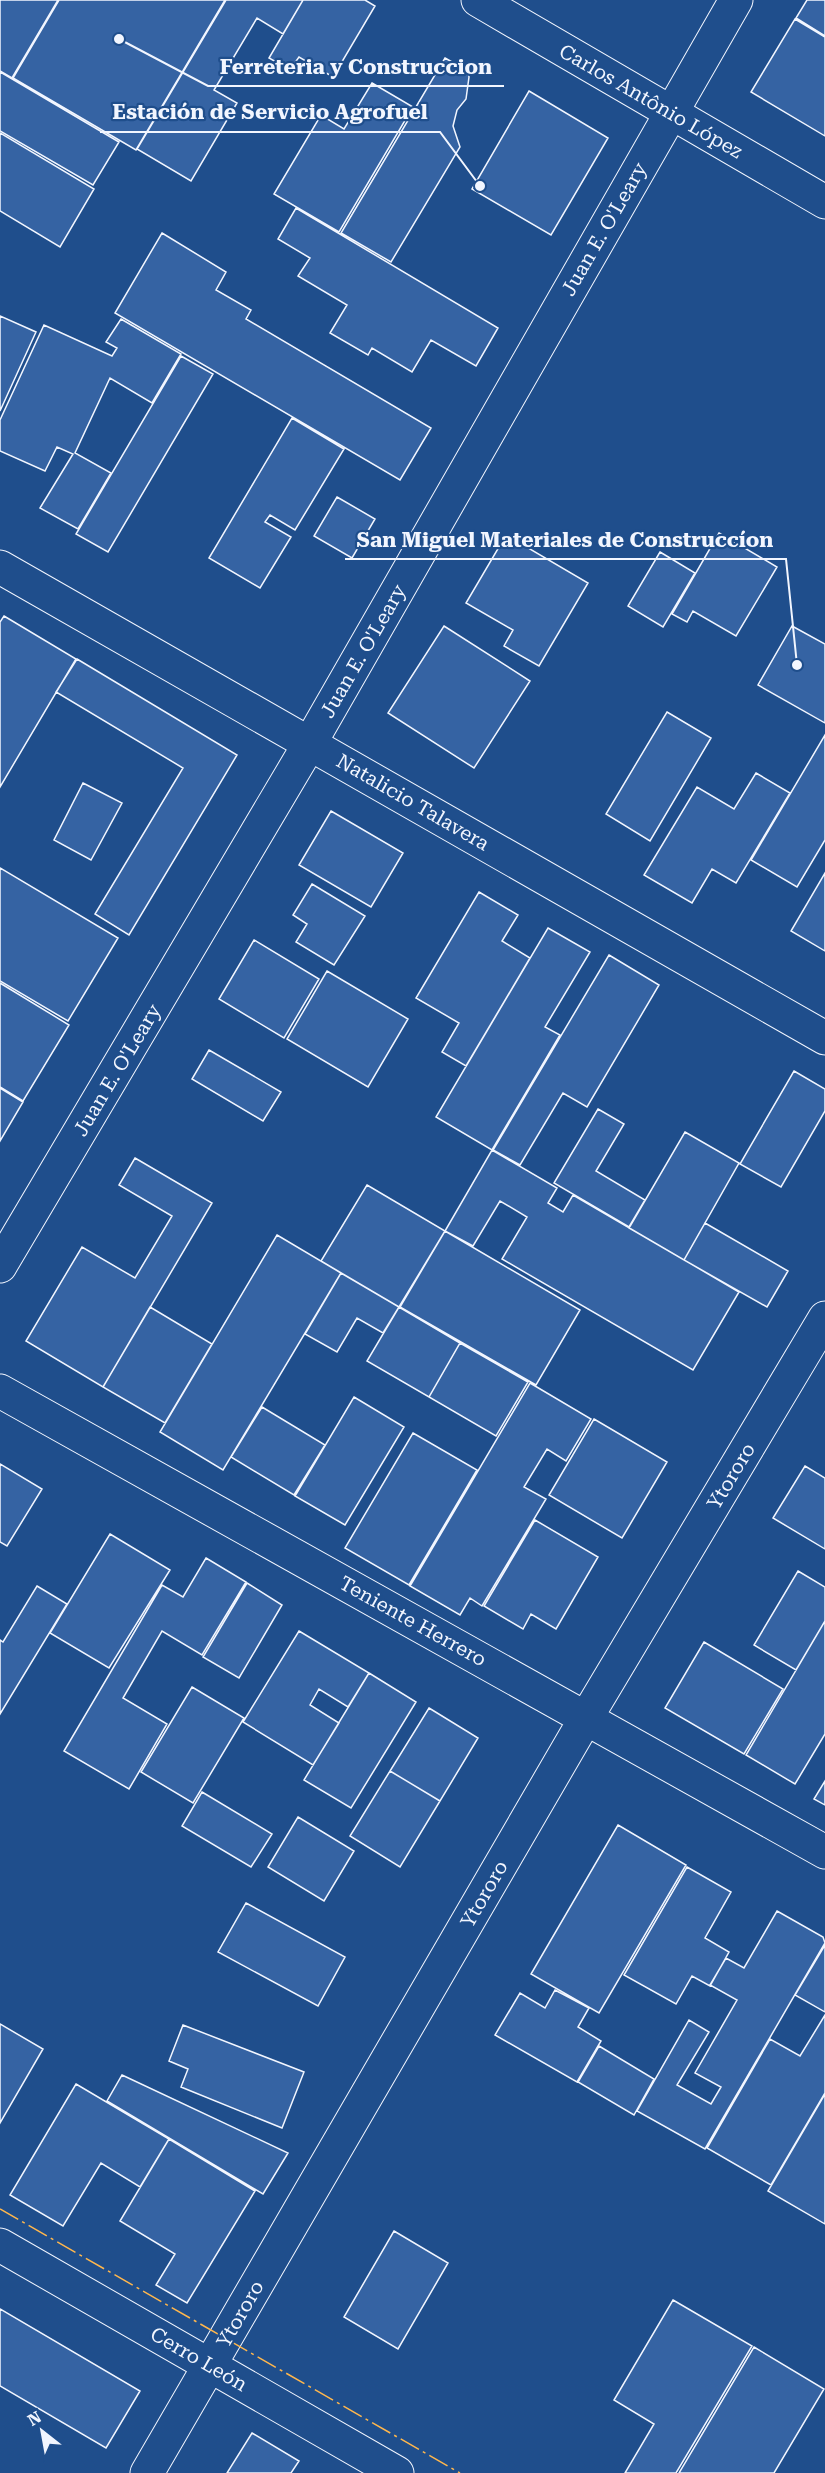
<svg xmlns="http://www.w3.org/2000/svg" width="825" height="2473" viewBox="0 0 825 2473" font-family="'Roboto Serif',serif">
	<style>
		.building { fill: #3563a3; stroke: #f2f6ff; stroke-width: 1.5 }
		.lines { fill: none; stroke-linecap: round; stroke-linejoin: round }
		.minor-casing { stroke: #f2f6ff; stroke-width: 35 }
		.minor { stroke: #1f4e8c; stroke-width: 33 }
		.power { stroke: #ffb74d; stroke-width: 1.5; stroke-dasharray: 21 4.5 3 4.5; stroke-linecap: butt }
		.labels { text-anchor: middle; stroke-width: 4.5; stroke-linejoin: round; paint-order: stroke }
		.street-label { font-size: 20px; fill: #f2f6ff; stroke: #1f4e8c }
		.leader { fill: none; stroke: #f2f6ff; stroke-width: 2 }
		.callout-dot { fill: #f2f6ff; stroke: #1f4e8c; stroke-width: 2 }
		.callout-label { font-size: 21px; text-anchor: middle; font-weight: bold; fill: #f2f6ff; stroke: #1f4e8c; stroke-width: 4.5; stroke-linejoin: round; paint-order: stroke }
	</style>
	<rect width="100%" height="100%" fill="#1f4e8c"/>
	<path class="building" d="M0 0H58L12 78 0 71Z
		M59 0H225L136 150 13 78Z
		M226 0H303L283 34 257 18 214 90 237 103 191 181 137 149Z
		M303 0H365L375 6 333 77 299 57 290 70 269 58Z
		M807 0H825V36L796 18Z
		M795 19 825 37V136L751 92Z
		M445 58 468 71 469 77 466 99 457 110 453 126 460 147 391 262 341 233Z
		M0 72 119 142 93 185 0 131Z
		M372 83 413 107 339 232 274 194 321 115 344 129Z
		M529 91 608 138 551 235 472 189Z
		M0 133 94 189 60 247 0 211Z
		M296 208 498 328 476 366 431 340 412 372 372 348 368 355 330 333 347 305 298 276 310 258 278 239Z
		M162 233 226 272 216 290 251 310 246 319 431 428 400 480 115 313Z
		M0 316 36 332 0 411Z
		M121 319 181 354 152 403 110 378 75 453 111 473 78 529 40 508 73 454 57 447 45 471 0 451V420L44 325 112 356 117 348 106 342Z
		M181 356 213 374 108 552 76 534Z
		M292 418 344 449 295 530 270 515 265 522 291 537 260 588 209 558Z
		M337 497 375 519 352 558 314 536Z
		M719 533 777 567 736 636 693 611 687 622 672 614Z
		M506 535 588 583 539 666 504 646 513 630 466 603Z
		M660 552 695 573 663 627 628 606Z
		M4 616 76 659 0 787V622Z
		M444 626 530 681 474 768 388 713Z
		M792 626 825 644V723L758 685Z
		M77 659 237 755 129 935 95 914 183 768 56 692Z
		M667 712 711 738 650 841 606 814Z
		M825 735V840L797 887 751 860Z
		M756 773 790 793 736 883 712 869 692 903 644 875 697 787 734 809Z
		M83 783 122 803 91 860 54 840Z
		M331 811 403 853 371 907 299 865Z
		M0 868 118 938 68 1021 0 981Z
		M825 873V951L791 931Z
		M312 884 365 916 334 965 296 942 307 924 293 915Z
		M479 892 518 915 502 941 530 958 466 1066 442 1052 459 1023 416 998Z
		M548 928 590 952 545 1027 560 1035 492 1150 436 1117Z
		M254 940 319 979 284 1038 219 999Z
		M609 955 659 985 587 1107 563 1093 520 1165 493 1150Z
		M327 971 408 1019 368 1087 287 1039Z
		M0 983 69 1025 23 1101 0 1087Z
		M209 1050 281 1092 263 1121 192 1079Z
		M794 1071 825 1089V1111L781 1187 740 1164Z
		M0 1088 23 1102 0 1141Z
		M598 1109 624 1124 596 1171 645 1200 629 1227 554 1183Z
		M685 1132 739 1163 684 1260 629 1228Z
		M492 1150 557 1188 548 1203 563 1212 573 1195 739 1292 693 1370 502 1259 527 1217 500 1201 473 1246 445 1231Z
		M135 1158 212 1203 103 1387 26 1341 82 1247 135 1278 172 1216 119 1185Z
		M367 1185 445 1231 399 1307 321 1261Z
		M705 1223 788 1271 767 1307 684 1260Z
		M445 1231 580 1310 536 1385 400 1307Z
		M277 1235 341 1273 223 1470 160 1432Z
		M341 1273 399 1307 383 1333 357 1318 337 1352 305 1334Z
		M150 1307 212 1344 165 1423 103 1387Z
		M399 1307 460 1343 429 1397 367 1361Z
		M460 1343 528 1382 496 1436 429 1397Z
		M530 1383 591 1419 566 1461 547 1449 524 1487 546 1499 482 1606 470 1598 460 1615 410 1586Z
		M354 1397 404 1427 345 1525 295 1496Z
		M262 1407 325 1445 294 1495 231 1457Z
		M594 1419 667 1462 622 1538 549 1495Z
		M413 1433 477 1470 409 1585 345 1548Z
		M0 1464 42 1489 7 1546 0 1542Z
		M805 1466 825 1478V1549L773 1518Z
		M535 1520 598 1557 556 1629 531 1614 523 1629 484 1606Z
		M110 1534 170 1570 109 1668 50 1633Z
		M206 1558 246 1582 202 1655 162 1631 123 1698 167 1724 129 1789 64 1751 162 1585 183 1597Z
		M798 1571 825 1587V1621L796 1670 754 1645Z
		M247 1583 282 1605 239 1678 203 1657Z
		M37 1586 67 1604 0 1714V1640L3 1642Z
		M825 1621V1734L795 1784 746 1755Z
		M299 1631 369 1673 348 1707 319 1689 310 1705 339 1723 313 1765 243 1722Z
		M704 1642 783 1689 744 1754 665 1708Z
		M369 1673 416 1702 351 1808 304 1780Z
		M192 1687 244 1718 193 1803 141 1772Z
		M429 1708 478 1738 440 1801 390 1771Z
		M390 1771 440 1801 400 1867 350 1836Z
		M825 1781V1805L814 1799Z
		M202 1792 272 1834 251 1867 182 1826Z
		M298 1817 354 1851 324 1901 268 1867Z
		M618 1825 686 1865 599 2013 531 1974Z
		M687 1867 731 1892 705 1938 729 1952 710 1986 692 1976 676 2004 624 1975Z
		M246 1903 345 1957 318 2006 218 1952Z
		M777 1911 823 1937 825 1943 705 2149 637 2111 689 2020 709 2032 677 2085 711 2104 721 2087 695 2073 737 2000 710 1985 726 1958 744 1968Z
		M825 1945V2012L795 1995Z
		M555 1990 589 2008 578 2027 601 2041 577 2082 495 2035 520 1993 545 2008Z
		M825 2015V2093L771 2185 707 2148 770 2039 800 2056Z
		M0 2024 43 2049 0 2123Z
		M183 2025 304 2072 282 2128 181 2087 188 2069 169 2061Z
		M599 2046 654 2079 634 2115 578 2082Z
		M122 2075 288 2153 263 2194 107 2101Z
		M76 2084 169 2139 140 2187 101 2163 63 2226 10 2195Z
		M825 2094V2224L768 2191Z
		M169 2139 255 2191 187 2303 156 2285 175 2254 120 2221Z
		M394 2231 448 2263 398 2349 344 2317Z
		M673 2300 752 2346 676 2473H625L654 2424 614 2400Z
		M0 2309 140 2391 106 2448 0 2386Z
		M754 2347 824 2389 774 2473H679Z
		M252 2433 299 2461 291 2473H227Z"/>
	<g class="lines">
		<g class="minor-casing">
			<path id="minor" d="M478 0 825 202
				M0 567 825 1038
				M0 1266 310 743 736 0
				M0 1391 825 1852
				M0 2245 397 2473
				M147 2473 586 1718 825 1318"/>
		</g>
		<use href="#minor" class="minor"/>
		<path class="power" d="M0 2209 460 2473"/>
	</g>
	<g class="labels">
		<g class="street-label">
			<text transform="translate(651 101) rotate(30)" y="7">Carlos Antônio López</text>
			<text transform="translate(604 229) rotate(-60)" y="7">Juan E. O'Leary</text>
			<text transform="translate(363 651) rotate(-60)" y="7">Juan E. O'Leary</text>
			<text transform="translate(413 802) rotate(30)" y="7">Natalicio Talavera</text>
			<text transform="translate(117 1070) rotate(-59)" y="7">Juan E. O'Leary</text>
			<text transform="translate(731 1476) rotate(-59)" y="7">Ytororo</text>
			<text transform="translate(413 1621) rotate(29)" y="7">Teniente Herrero</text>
			<text transform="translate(484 1894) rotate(-60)" y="7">Ytororo</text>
			<text transform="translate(240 2314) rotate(-60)" y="7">Ytororo</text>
			<text transform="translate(199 2359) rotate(30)" y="7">Cerro León</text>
		</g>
	</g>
	<path class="leader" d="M119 39L208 86H504M480 186L440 132H100M797 665L786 559H345"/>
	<g class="callout-dot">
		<circle cx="119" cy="39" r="6"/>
		<circle cx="480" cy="186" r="6"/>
		<circle cx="797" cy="665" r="6"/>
	</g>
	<g class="callout-label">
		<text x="356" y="74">Ferreteria y Construccion</text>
		<text x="270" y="119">Estación de Servicio Agrofuel</text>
		<text x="565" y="547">San Miguel Materiales de Construccíon</text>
	</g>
	<g transform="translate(42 2431) rotate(329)" stroke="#1f4e8c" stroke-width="4.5" paint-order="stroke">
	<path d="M0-4.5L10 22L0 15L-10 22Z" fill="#f2f6ff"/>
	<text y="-9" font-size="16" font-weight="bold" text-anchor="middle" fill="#f2f6ff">N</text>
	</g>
</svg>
